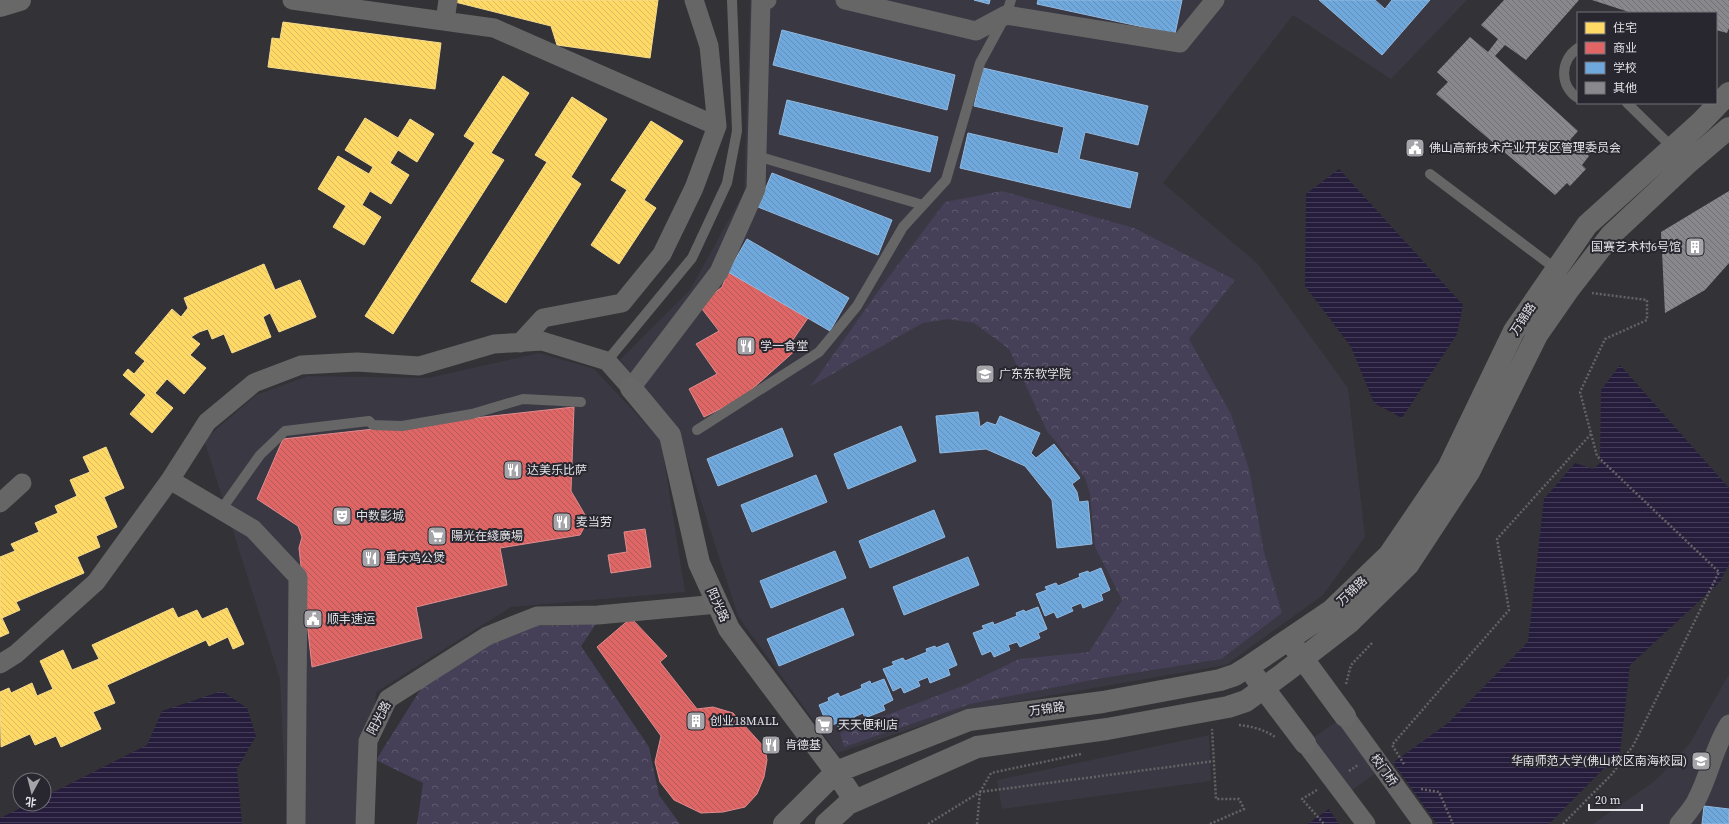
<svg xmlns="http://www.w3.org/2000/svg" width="1729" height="824" viewBox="0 0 1729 824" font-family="'Source Serif 4','Noto Sans SC',serif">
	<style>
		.built { fill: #3a3843 }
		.forest { fill: url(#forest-crowns) }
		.water { fill: url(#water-rules) }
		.pier { fill: #333236 }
		.homes { fill: url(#homes-back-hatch); stroke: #f7dc8d }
		.shops { fill: url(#shops-back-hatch); stroke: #e18b8d }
		.schools { fill: url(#schools-back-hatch); stroke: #92b9df }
		.building { fill: url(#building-back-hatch) }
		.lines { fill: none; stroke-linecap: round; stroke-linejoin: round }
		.path { stroke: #646466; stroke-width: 2.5; stroke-dasharray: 2 2; stroke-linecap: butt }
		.lane { stroke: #656665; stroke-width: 10 }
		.street { stroke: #656665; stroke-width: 19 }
		.secondary { stroke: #686868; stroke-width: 22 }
		.labels { text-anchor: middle; stroke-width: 4; stroke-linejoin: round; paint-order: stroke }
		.poi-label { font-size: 12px; fill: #e3e2e7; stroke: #28262e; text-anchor: start }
		.street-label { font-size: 12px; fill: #e3e2e7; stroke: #28262e }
	</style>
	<defs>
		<pattern id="forest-crowns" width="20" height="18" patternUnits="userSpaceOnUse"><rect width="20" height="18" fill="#453f57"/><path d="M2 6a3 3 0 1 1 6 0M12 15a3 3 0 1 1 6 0" fill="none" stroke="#605a6f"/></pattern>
		<pattern id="water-rules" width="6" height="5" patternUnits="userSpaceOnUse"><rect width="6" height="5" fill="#261c3b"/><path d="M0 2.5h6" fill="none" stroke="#453d57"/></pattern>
		<pattern id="homes-back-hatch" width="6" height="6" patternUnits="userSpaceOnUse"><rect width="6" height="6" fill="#ffd966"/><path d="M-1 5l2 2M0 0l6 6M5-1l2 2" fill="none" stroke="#dabb5f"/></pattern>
		<pattern id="shops-back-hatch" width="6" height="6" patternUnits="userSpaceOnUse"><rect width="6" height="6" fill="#e06666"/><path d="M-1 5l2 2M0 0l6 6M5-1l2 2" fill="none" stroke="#b15c5c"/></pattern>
		<pattern id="schools-back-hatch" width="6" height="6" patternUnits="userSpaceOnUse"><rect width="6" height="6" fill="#6fa8dc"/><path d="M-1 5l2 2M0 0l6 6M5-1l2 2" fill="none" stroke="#648fb6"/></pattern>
		<pattern id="building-back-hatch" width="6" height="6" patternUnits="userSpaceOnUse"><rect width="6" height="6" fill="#89888c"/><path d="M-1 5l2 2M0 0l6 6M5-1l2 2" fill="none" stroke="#717073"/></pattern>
	</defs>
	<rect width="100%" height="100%" fill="#333236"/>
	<path class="built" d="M750 0H1467L1391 79 1293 15 1163 183 1258 264 1348 388 1365 537 1323 595 1226 665 972 709 837 753 738 616 680 436 620 360 690 290 744 192Z
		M539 353 594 369 661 440 685 592 511 607 376 692 366 824H287L280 679 204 440 256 395 308 376 428 378Z
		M1729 674V824H1593L1656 780 1690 743Z
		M1345 716 1438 824H1350L1305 743Z
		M1209 735 1211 781 1002 809 997 780Z"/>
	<path class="forest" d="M1002 191 1134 228 1235 280 1189 339 1231 414 1249 469 1264 552 1282 613 1221 659 1097 679 970 704 844 747 840 733 965 685 1019 659 1089 652 1122 600 1095 547 1090 494 1085 478 1047 431 1009 349 974 323 948 319 923 323 811 386 882 286 945 202Z
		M596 624 581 646 649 747 659 795 680 824H417L423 783 376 760 427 679 493 643 537 626Z"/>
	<path class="water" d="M1339 169 1463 305 1457 334 1402 418 1374 403 1351 347 1305 286 1306 194Z
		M1620 365 1729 488V564L1720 582 1630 665 1620 752 1549 824H1308L1448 723 1528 642 1544 499 1575 463 1593 469 1600 463 1601 390Z
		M222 691 247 708 256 736 237 769 242 824H0V818L29 804H44V797L147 745 162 711Z"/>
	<path class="pier" d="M1392 761 1437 824H1339L1328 808Z"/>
	<path class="homes" d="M456 0H658L650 58 557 45 551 26 455 2Z
		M283 22 441 43 435 89 268 67 272 38 280 39Z
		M503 76 529 93 491 153 504 160 393 334 365 316 475 143 464 136Z
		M572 97 607 119 571 177 581 184 506 303 471 281 547 162 535 155Z
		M365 118 398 138 410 119 434 134 417 162 398 150 390 163 409 175 391 204 370 191 362 205 381 217 364 245 333 227 346 206 318 189 338 156 369 174 373 167 345 150Z
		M651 121 683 141 644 200 656 208 619 264 591 245 627 190 611 180Z
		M264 264 275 290 300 280 316 317 279 332 270 313 263 317 271 337 232 353 224 334 212 339 208 329 199 332 191 337 200 344 190 355 206 368 184 394 167 379 155 393 173 408 152 433 130 414 146 395 123 375 128 369 134 374 145 361 135 353 172 309 181 317 188 308 184 298Z
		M106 447 124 488 104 497 117 527 96 536 100 547 77 557 84 573 16 602 20 610 2 618 9 633 0 637V557L15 551 11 544 39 532 35 523 58 513 55 506 77 496 70 480 90 472 83 457Z
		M173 608 178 618 197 610 202 619 227 608 244 644 233 649 228 637 209 646 206 640 107 685 115 703 93 712 101 729 61 747 56 736 35 745 30 734 1 747 0 692 9 688 11 693 32 683 37 696 53 689 40 661 63 650 72 670 99 659 92 645Z"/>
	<path class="shops" d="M728 272 808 318 790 344 798 348 741 399 704 417 689 389 717 374 696 344 719 331 699 305 722 287Z
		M574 407 571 491 588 520 580 535 500 548 507 585 416 607 422 638 312 667 299 548 302 537 298 526 257 499 283 439Z
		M645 529 651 567 611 573 608 555 627 552 624 532Z
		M631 618 667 656 660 662 697 709 713 707 733 713 765 748 767 760 764 777 757 794 745 807 723 812 701 813 674 800 660 782 655 762 661 736 597 647Z"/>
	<path class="schools" d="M974 0H990L989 4Z
		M1038 0H1182L1175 34 1037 4Z
		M1319 0H1375L1385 9 1392 0H1430L1382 55Z
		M782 30 955 75 947 110 773 65Z
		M983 68 1148 106 1138 145 1085 132 1079 159 1138 173 1130 208 960 168 968 133 1058 154 1064 127 974 106Z
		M787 100 938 137 930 172 779 134Z
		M772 173 892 220 878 255 758 207Z
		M747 239 849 298 830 331 728 272Z
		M978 412 980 427 987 422 996 425 1000 416 1040 433 1031 453 1036 458 1054 444 1080 478 1072 484 1077 492 1079 502 1088 501 1092 544 1057 548 1052 500 1025 466 986 449 940 453 936 416Z
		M901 426 916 461 848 489 834 454Z
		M782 428 793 456 718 486 707 459Z
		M816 475 827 502 752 532 741 505Z
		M934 510 945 537 870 568 859 541Z
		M835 551 846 578 771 608 760 581Z
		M968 557 979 585 904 615 893 587Z
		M1101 568 1110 590 1101 594 1103 600 1083 608 1081 603 1071 607 1073 611 1057 618 1054 612 1045 616 1036 594 1047 590 1045 587 1056 583 1058 586 1080 577 1079 574 1088 571 1089 573Z
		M1038 607 1047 629 1038 633 1040 638 1020 647 1017 642 1008 645 1010 650 994 657 991 651 982 655 973 633 984 629 982 626 993 622 994 625 1017 616 1016 613 1024 610 1025 612Z
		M843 608 854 635 779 666 767 639Z
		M948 643 957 665 948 669 950 675 930 683 928 677 918 681 920 686 904 693 901 687 893 691 883 669 894 665 892 662 903 658 905 661 927 652 926 649 935 646 936 648Z
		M884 679 893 700 883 705 885 710 865 718 863 713 854 717 856 722 839 729 837 723 828 727 819 705 829 701 828 698 838 693 840 697 862 688 861 685 870 681 871 684Z
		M1704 806 1729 809V824H1702Z"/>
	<path class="building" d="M1504 0H1579L1526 60 1505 45 1495 56 1578 131 1570 140 1589 156 1582 165 1586 169 1570 186 1567 183 1555 195 1436 94 1448 82 1437 72 1470 37 1488 52 1498 39 1481 25Z
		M1592 0H1729V28L1727 33 1716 30V13H1632Z
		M1729 191V263L1705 290 1665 313 1661 232Z"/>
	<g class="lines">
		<path class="path" d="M1346 684 1351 665 1373 642
			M1239 725C1251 726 1265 730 1275 737
			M1404 764 1392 745 1509 610 1497 539 1591 434
			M1349 771 1358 765
			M1421 789 1439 792 1453 824
			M1317 790 1302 799 1324 824
			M928 824 980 792 1214 761
			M977 824 980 792 991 773 1081 754
			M1210 824 1244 809 1239 799H1216L1212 729
			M1563 824 1612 774 1633 746 1719 572 1597 456 1580 392 1605 339 1647 320V300L1592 293"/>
		<path class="lane" d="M1578 48C1560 60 1559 86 1578 98
			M1627 103 1674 149
			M757 156 923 205
			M1430 174 1556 269
			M607 361 692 258 727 183 737 131 732 0
			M697 430 819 352 857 306 903 227 946 180 980 63 1006 15 1011 0
			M221 510 260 455 285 431 369 421 373 425 402 426 472 414 523 399 581 402"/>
		<path class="street" d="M292 0 494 28 717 126
			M845 0 976 31 1006 15 1180 43 1215 0
			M445 21 448 0
			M520 343 543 318 622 303 662 254 694 188 717 126 709 46 694 0
			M170 480 253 529 298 577 296 824
			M0 503 22 483
			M0 664 16 654 96 582 170 480 207 422 254 383 301 365 357 362 419 366 494 344 542 341 607 361 631 388 719 272 756 189 761 1 767 0
			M1345 716 1423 824
			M1305 743 1366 824
			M365 824 368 741 388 699 487 636 537 616 598 615 718 604
			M1679 824C1685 816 1693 808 1697 799 1710 774 1714 747 1729 724"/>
		<path class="secondary" d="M0 6 20 0
			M631 388 670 435 699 563 729 629 836 772 855 801
			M1295 648 1345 716
			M1256 678 1305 743
			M784 824 836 772 969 720 1103 702 1220 680 1235 675 1248 667 1332 610 1389 555 1448 468 1514 331 1587 225 1701 122 1729 93
			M826 824 848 804 977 747 1107 729 1228 707 1246 701 1284 673 1350 622 1408 565 1469 472 1537 335 1569 289 1611 235 1689 162 1729 128"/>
	</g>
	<defs>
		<g id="civic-square" transform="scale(1)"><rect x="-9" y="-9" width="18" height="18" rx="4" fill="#a5a4a9" stroke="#28262e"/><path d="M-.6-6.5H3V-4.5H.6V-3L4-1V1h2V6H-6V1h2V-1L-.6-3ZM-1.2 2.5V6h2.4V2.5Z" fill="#fff"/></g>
		<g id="building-square" transform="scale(1)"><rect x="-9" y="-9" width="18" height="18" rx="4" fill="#a5a4a9" stroke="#28262e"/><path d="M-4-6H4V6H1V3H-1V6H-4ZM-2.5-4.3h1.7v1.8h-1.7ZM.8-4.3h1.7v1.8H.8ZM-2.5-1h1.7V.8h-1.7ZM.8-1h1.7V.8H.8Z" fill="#fff"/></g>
		<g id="restaurant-square" transform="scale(1)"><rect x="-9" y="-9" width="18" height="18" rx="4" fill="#a5a4a9" stroke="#28262e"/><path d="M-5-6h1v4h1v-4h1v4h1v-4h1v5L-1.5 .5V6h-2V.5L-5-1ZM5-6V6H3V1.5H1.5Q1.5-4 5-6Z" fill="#fff"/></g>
		<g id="university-square" transform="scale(1)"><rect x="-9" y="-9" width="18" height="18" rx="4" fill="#a5a4a9" stroke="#28262e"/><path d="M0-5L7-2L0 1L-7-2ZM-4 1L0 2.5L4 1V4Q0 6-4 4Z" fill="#fff"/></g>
		<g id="theatre-square" transform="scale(1)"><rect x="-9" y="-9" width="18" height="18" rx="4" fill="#a5a4a9" stroke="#28262e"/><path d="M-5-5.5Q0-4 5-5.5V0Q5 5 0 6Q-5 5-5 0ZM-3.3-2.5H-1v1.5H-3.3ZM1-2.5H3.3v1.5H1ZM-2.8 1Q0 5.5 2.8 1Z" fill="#fff"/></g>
		<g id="supermarket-square" transform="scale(1)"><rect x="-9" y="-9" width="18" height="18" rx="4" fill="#a5a4a9" stroke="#28262e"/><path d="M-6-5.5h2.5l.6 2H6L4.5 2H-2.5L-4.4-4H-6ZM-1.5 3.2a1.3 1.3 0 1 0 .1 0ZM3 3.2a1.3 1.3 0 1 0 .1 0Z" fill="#fff"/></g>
	</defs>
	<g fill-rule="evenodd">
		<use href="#civic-square" x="1415" y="148"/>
		<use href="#building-square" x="1695" y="247"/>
		<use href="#restaurant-square" x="746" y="346"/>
		<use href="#university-square" x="985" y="374"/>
		<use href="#restaurant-square" x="513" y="470"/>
		<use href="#theatre-square" x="342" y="516"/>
		<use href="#restaurant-square" x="562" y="522"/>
		<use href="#supermarket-square" x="437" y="536"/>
		<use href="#restaurant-square" x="371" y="558"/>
		<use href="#civic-square" x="313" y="619"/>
		<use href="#building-square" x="696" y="721"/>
		<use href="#supermarket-square" x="824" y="725"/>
		<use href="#restaurant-square" x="771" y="745"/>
		<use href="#university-square" x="1701" y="761"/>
	</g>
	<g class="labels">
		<g class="poi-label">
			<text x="1429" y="152">佛山高新技术产业开发区管理委员会</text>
			<text x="1681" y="251" text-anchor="end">国赛艺术村6号馆</text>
			<text x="760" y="350">学一食堂</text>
			<text x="999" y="378">广东东软学院</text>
			<text x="527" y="474">达美乐比萨</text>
			<text x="356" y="520">中数影城</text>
			<text x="576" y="526">麦当劳</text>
			<text x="451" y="540">陽光在綫廣場</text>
			<text x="385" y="562">重庆鸡公煲</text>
			<text x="327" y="623">顺丰速运</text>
			<text x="710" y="725">创业18MALL</text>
			<text x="838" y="729">天天便利店</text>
			<text x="785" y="749">肯德基</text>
			<text x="1687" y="765" text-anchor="end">华南师范大学(佛山校区南海校园)</text>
		</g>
		<g class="street-label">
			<text transform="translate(1523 319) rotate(-57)" y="4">万锦路</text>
			<text transform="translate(1352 591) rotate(-43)" y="4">万锦路</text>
			<text transform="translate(718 605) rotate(66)" y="4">阳光路</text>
			<text transform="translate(1047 709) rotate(-8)" y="4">万锦路</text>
			<text transform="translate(379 718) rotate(-62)" y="4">阳光路</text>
			<text transform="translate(1384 770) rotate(54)" y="4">校门桥</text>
		</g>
	</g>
	<rect x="1577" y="12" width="140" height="92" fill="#28262e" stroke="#737178"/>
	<rect x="1585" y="22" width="20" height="12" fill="#ffd966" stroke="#737178"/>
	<text x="1613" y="32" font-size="12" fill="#e3e2e7">住宅</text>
	<rect x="1585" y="42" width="20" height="12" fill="#e06666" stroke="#737178"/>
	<text x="1613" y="52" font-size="12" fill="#e3e2e7">商业</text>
	<rect x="1585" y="62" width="20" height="12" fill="#6fa8dc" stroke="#737178"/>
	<text x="1613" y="72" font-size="12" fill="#e3e2e7">学校</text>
	<rect x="1585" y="82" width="20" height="12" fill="#89888c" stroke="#737178"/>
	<text x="1613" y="92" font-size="12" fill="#e3e2e7">其他</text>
	<g transform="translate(32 792) rotate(187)"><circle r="19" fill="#28262e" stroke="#737178"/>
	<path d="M0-3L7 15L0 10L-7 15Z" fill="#a5a4a9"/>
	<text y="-6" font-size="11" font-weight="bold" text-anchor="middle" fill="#e3e2e7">北</text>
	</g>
	<path d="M1589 804v6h53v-6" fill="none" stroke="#e3e2e7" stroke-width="2"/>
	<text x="1595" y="804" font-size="12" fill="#e3e2e7" stroke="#28262e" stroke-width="3" paint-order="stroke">20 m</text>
</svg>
